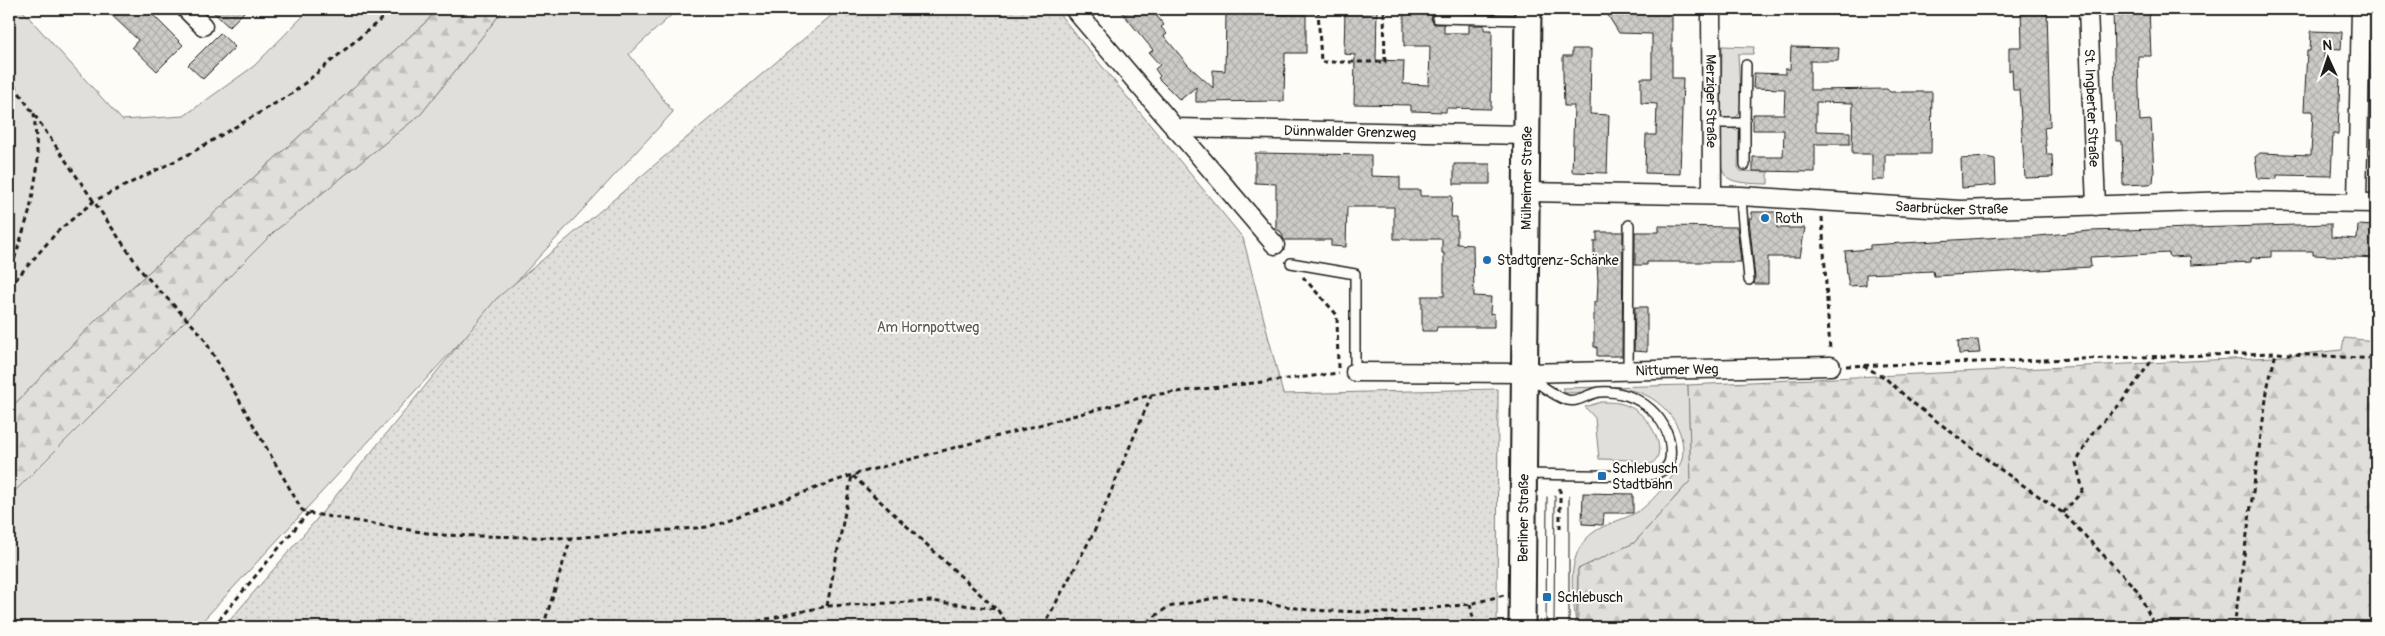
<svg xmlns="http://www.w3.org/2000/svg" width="2385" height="636" viewBox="0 0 2385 636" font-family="Pangolin,sans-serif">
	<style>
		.green { fill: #e0dfdb; stroke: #7e7e7c }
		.forest { fill: url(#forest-firs); stroke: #7e7e7c }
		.park { fill: url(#park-dots); stroke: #7e7e7c }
		.building { fill: url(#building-cross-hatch); stroke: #1c1c1c }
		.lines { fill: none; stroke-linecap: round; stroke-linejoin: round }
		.lane-casing { stroke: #1c1c1c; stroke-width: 12 }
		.street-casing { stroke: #1c1c1c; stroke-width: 21 }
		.secondary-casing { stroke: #1c1c1c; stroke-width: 29 }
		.path { stroke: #1c1c1c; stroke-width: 3; stroke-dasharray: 5 4; stroke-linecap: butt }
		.lane { stroke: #fdfcf7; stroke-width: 9 }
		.street { stroke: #fdfcf7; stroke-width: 18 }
		.secondary { stroke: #fdfcf7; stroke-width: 25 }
		.tram { stroke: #1c1c1c; stroke-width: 1 }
		.poi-dot { fill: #1f6fb2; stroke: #fdfcf7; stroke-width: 2 }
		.labels { text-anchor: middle; stroke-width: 4; stroke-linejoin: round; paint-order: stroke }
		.street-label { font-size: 14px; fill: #1c1c1c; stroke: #fdfcf7 }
		.poi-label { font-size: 14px; fill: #1c1c1c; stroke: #fdfcf7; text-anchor: start }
		.park-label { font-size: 14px; fill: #575655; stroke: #fdfcf7 }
	</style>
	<defs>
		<pattern id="forest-firs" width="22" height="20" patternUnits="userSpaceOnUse" patternTransform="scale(1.25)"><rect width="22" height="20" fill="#e0dfdb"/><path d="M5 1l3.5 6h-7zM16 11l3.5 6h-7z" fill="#c0bfbb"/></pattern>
		<pattern id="park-dots" width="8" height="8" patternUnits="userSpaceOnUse" patternTransform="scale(1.25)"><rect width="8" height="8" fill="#e0dfdb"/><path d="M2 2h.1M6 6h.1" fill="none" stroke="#c0bfbb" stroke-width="1.8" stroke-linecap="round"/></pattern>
		<pattern id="building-cross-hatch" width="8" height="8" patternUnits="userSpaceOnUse" patternTransform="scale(1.25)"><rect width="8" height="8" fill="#cccbc8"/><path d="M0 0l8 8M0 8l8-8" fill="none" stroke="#afaeab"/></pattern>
	</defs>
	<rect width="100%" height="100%" fill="#fdfcf7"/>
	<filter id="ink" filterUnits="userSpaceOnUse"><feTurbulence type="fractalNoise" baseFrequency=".02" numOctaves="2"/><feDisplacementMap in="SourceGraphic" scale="10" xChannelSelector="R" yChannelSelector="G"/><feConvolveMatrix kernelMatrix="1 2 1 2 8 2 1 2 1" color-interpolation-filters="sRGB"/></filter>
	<g filter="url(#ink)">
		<path class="green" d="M9 9H21L122 120 184 116 254 66 310 9H437L427 21 97 319 9 410Z
			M504 9H678L629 54 673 112 197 627H9V497L275 231 421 114Z
			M1722 46 1754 47 1753 54H1738L1741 111C1736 120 1729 121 1721 117Z
			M1721 128H1732L1739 132 1738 167 1740 171 1768 172V184C1714 183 1721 177 1721 128Z
			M1688 385 1691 480 1634 543 1578 569 1576 627C1574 598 1565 564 1585 540 1600 523 1621 522 1639 511 1650 504 1679 472 1682 459 1688 430 1664 400 1638 392 1615 385 1590 393 1566 393L1562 388Z
			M1601 402C1610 402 1619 402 1628 406 1654 416 1679 469 1634 467V460L1599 459 1595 418 1585 407Z"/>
		<path class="forest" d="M437 9H504L421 114 275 231 9 497V410L97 319 427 21Z
			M2344 338 2376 341V627H1578V569L1634 543 1691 480 1688 385 2273 357 2342 350Z"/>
		<path class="park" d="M839 9H1055L1243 238 1283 394 1498 389 1497 627H224L316 520 496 299Z"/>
		<path class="building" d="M105 9H147L183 45 157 71 132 47 138 40Z
			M210 9H247L229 27Z
			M1119 9H1151L1164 25 1161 27 1167 34 1164 36 1188 65 1213 88V70L1225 71 1226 14 1306 15V53H1285L1284 101 1196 102V87L1180 100 1158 78 1160 76 1155 69 1160 65 1149 53 1153 50Z
			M1345 9H1377L1376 60 1404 61 1403 84 1429 85 1430 46H1404V9H1444V12L1434 13 1431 18 1434 24H1444V33H1469V25H1484V30H1492L1491 109 1446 108V112L1411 111V105L1354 104 1355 55 1344 54Z
			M1604 9H1627L1629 12 1652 13V9H1672V78H1683L1680 174 1645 173 1646 135H1656L1657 104 1641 103V78H1652V34L1619 33Z
			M2021 9H2047L2050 127 2044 128 2047 155H2052L2053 177 2025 178 2019 90H2013L2012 69 2009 71V47H2022Z
			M2113 9H2149L2151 56H2138V60L2140 121 2151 120 2154 172 2153 183 2148 184 2123 185 2122 141H2116Z
			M2311 31 2342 32 2341 49 2324 48V74H2340L2338 134H2333L2331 176 2277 175V179L2258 178 2255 157 2260 153 2311 155 2313 111H2304L2307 51H2310Z
			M220 33 235 47 203 79 188 65Z
			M1791 47 1839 48 1838 61H1810V90L1887 89 1890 92H1932L1931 154H1885V180H1872V154H1852L1853 103 1816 102V131L1850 132V144H1815V172L1753 171V157H1783L1784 130H1753V114H1784L1785 89 1753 88 1754 73 1785 74V69H1790Z
			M1572 49H1591L1590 114 1609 115 1607 173 1572 172 1574 106H1564L1563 74V56H1572Z
			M1255 153 1371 155V176L1400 177V190H1420V196H1452L1451 217H1457V244L1473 245 1474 296 1491 297 1490 314 1494 313V327H1437L1436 331H1422V296H1444V253H1442V239H1394V207H1347L1346 247 1331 246V240H1284L1281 232 1276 229V184L1255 183Z
			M1986 157 1995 159 1996 185 1962 188 1961 159Z
			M1454 164H1490V184H1454Z
			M1752 212H1777V228H1805L1800 257H1768V284H1754L1755 279 1749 218H1752Z
			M2331 224V237L2357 239 2358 225 2376 226V258L2313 255V251H2271V257L2251 258V262L2191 265 2190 256 2170 257 2169 253 2090 257 2091 267 1934 276 1933 271 1866 274V285L1849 286 1847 275 1845 251 1870 249V245L2003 237H2028L2089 231Z
			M1659 226 1737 227 1741 262H1647V265H1635V232H1659Z
			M1597 232H1623L1622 356H1597V347H1594V302H1597L1598 281 1597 264H1594V241H1597Z
			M1635 307H1647V352L1634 351Z
			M1978 340 1980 353 1959 354 1958 341Z
			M1583 493 1633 494V513H1604L1603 525 1582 524Z"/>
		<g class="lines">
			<g class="lane-casing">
				<path id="lane" d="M1437 18 1525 20
					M1711 123H1745L1746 65
					M1745 165V123
					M1741 196C1742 225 1747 251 1749 280
					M1291 263 1355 274V372
					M1628 372 1629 225
					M1524 474 1643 476C1654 475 1668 472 1670 459 1675 419 1637 389 1600 392 1589 393 1578 403 1567 400 1553 396 1539 383 1528 376"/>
			</g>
			<g class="street-casing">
				<g id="street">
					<path d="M186 9 203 26"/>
					<path d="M1074 9 1275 245"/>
					<path id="s1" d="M1711 9 1712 195"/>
					<path id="s2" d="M2088 9 2096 206"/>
					<path id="s3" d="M1174 128 1527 135"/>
					<path id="s4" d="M1526 192 1741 196 1960 210 2232 201 2376 203"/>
					<path d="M2357 202 2361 9"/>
					<path id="s5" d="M1355 372 1525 373 1831 366"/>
				</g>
			</g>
			<g class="secondary-casing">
				<g id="secondary">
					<path id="s6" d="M1522 627 1528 9"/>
				</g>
			</g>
			<path class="path" d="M1318 9 1321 62H1385L1384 9
				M9 78 143 273 202 335 302 510 308 513 439 535 571 538 708 527 852 475 1151 395 1339 373
				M1822 217 1830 351
				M9 276 30 210 38 164 34 113
				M1303 277 1337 315 1338 368
				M9 287 58 231 94 201 191 153 293 93 385 16 391 9
				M1846 366 2276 353 2376 359
				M1863 366 1884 377 1913 403 1997 467 2063 513 2138 591 2155 627
				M853 476 996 609
				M2063 513 2083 490 2076 463 2093 432 2121 403 2155 356
				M1560 529V487
				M1470 604 1475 627
				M827 606 852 475
				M213 627 308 513
				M543 627 571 538
				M731 627 827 606 931 601 997 609 1009 627
				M1043 627 1094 532 1151 396
				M1140 627 1168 607 1226 596 1308 610 1391 613 1470 604 1504 595
				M2234 627 2268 385 2276 353"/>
			<use href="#lane" class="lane"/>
			<use href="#street" class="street"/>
			<use href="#secondary" class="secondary"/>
			<path class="tram" d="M1546 627 1547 497
				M1554 627 1555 496
				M1569 627V496"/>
		</g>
	</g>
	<g class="poi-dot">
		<circle cx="1765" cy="218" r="5"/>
		<circle cx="1487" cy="260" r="5"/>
		<rect x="1597" y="471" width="10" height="10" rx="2.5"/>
		<rect x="1542" y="592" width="10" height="10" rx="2.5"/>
	</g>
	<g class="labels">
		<g class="street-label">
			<text dy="5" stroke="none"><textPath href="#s1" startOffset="92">Merziger Straße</textPath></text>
			<text dy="5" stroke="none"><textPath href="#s2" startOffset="99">St. Ingberter Straße</textPath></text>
			<text dy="5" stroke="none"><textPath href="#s3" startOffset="176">Dünnwalder Grenzweg</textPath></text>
			<text dy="5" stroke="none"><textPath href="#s6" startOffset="449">Mülheimer Straße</textPath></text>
			<text dy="5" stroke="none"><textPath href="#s4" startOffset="426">Saarbrücker Straße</textPath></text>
			<text dy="5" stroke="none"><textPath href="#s5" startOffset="322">Nittumer Weg</textPath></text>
			<text dy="5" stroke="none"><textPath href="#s6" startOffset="109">Berliner Straße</textPath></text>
		</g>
		<g class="poi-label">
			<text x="1775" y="223">Roth</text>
			<text x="1497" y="265">Stadtgrenz-Schänke</text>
			<text x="1612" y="473">Schlebusch<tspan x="1612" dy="16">Stadtbahn</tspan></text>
			<text x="1557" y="602">Schlebusch</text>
		</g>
		<g class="park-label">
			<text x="928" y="332">Am Hornpottweg</text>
		</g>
	</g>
	<rect width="2385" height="636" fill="none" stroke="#fdfcf7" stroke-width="30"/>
	<rect x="15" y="15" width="2355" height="606" fill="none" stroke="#1c1c1c" stroke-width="2" filter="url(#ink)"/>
	<g transform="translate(2328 58) rotate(357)" stroke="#fdfcf7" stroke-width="4" paint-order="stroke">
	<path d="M0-4L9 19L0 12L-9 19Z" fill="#1c1c1c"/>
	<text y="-8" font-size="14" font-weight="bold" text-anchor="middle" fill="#1c1c1c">N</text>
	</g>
</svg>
